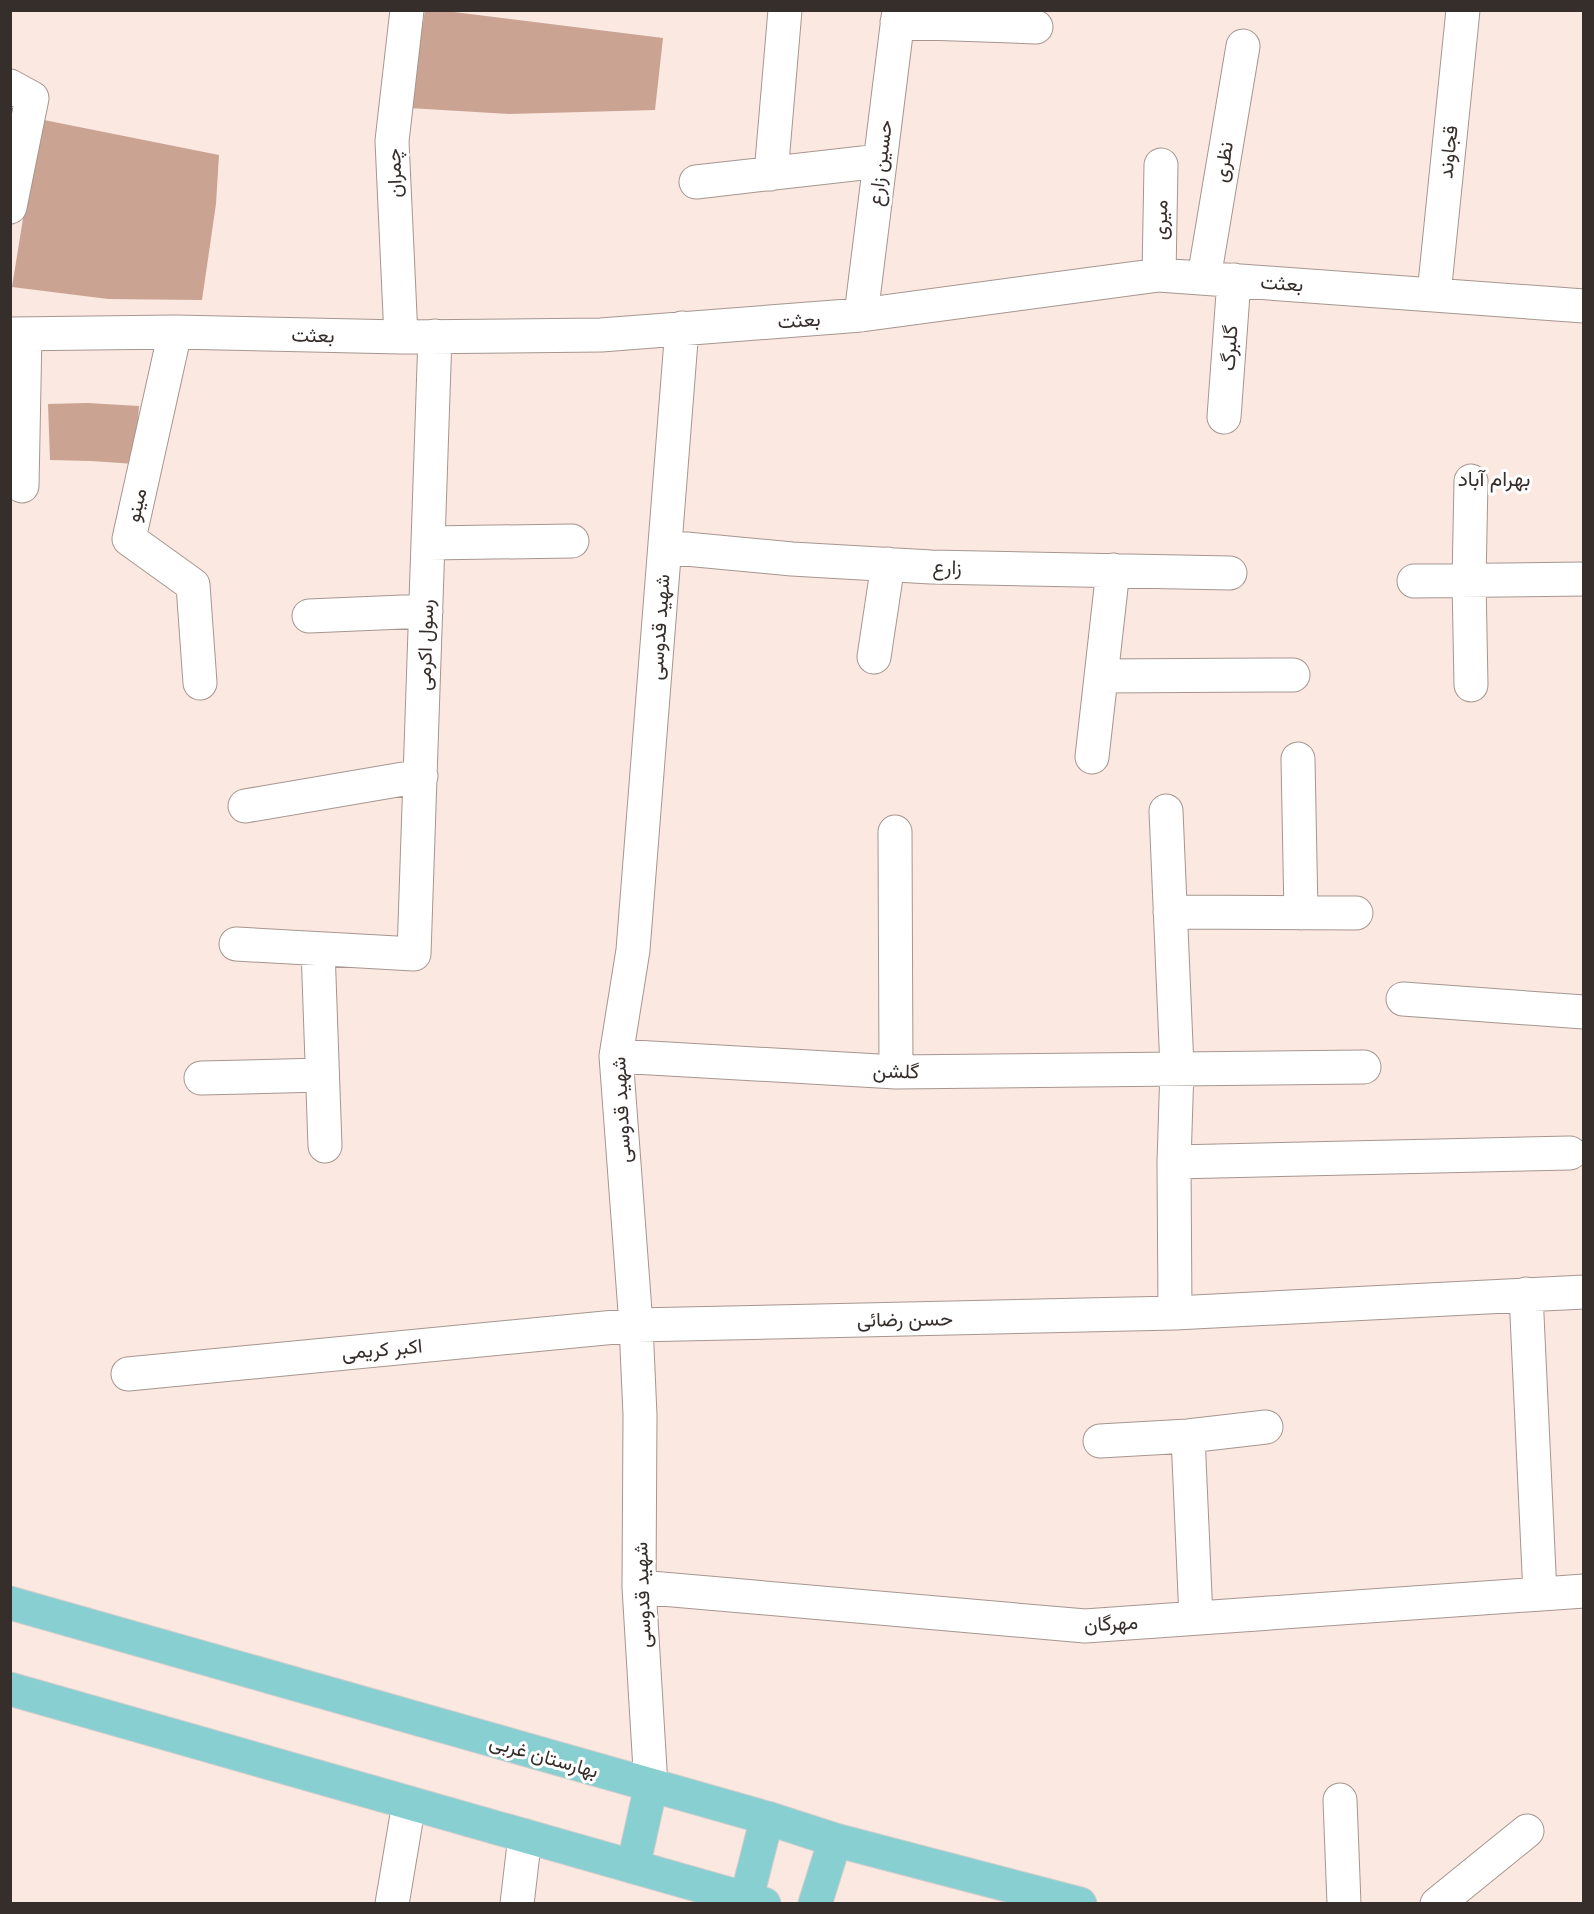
<svg xmlns="http://www.w3.org/2000/svg" width="1594" height="1914" viewBox="0 0 1594 1914" font-family="'Space Grotesk',Vazirmatn,sans-serif">
	<style>
		.building { fill: #caa393 }
		.lines { fill: none; stroke-linecap: round; stroke-linejoin: round }
		.minor-casing { stroke: #a6968f; stroke-width: 35 }
		.major-casing { stroke: #cfcdcc; stroke-width: 35 }
		.minor { stroke: #fff; stroke-width: 33 }
		.major { stroke: #88cfd2; stroke-width: 33 }
		.labels { text-anchor: middle; stroke-width: 6; stroke-linejoin: round; paint-order: stroke }
		.street-label { font-size: 20px; fill: #352e2b; stroke: #fff }
		.neighbourhood-label { font-size: 21px; fill: #352e2b; stroke: #fff }
	</style>
	<rect width="100%" height="100%" fill="#fae8e1"/>
	<path class="building" d="M425 10H438L663 38 655 110 509 114 409 108Z
		M39 119 219 155 216 204 202 300 108 299 12 287Z
		M88 403 139 406 135 464 91 461 50 460 48 404Z"/>
	<g class="lines">
		<g class="minor-casing">
			<path id="minor" d="M897 22 1036 27
				M10 86 32 98 10 207
				M771 174 785 10
				M696 182 880 161
				M1159 275 1161 165
				M1204 278 1243 46
				M1434 294 1463 10
				M861 315 899 10
				M175 332 129 539 193 585 200 683
				M10 334 175 332 401 337 601 335 861 315 1159 275 1584 306
				M401 337 392 141 407 10
				M1224 417 1234 280
				M1471 481 1469 581 1471 685
				M22 486 25 334
				M428 543 572 541
				M665 547 792 559 931 567 1230 573
				M1414 581 1584 579
				M309 616 426 611
				M874 657 888 564
				M1101 676 1293 675
				M1092 757 1113 570
				M1298 759 1301 913
				M245 806 421 776
				M1166 811 1177 1068 1174 1162 1175 1313
				M895 832 896 1072
				M1170 912 1356 913
				M236 944 414 954 435 336
				M318 949 325 1146
				M1403 999 1584 1012
				M616 1056 896 1072 1364 1067
				M201 1078 322 1075
				M1174 1162 1570 1153
				M1526 1294 1540 1594
				M128 1374 636 1325 1175 1313 1584 1292
				M1188 1436 1196 1618
				M1100 1441 1188 1436 1266 1427
				M639 1587 1085 1626 1584 1591
				M651 1786 639 1587 640 1415 636 1325 616 1056 633 950 682 328
				M1340 1800 1344 1904
				M392 1904 409 1803
				M517 1904 525 1836
				M1437 1904 1527 1831"/>
		</g>
		<g class="major-casing">
			<path id="major" d="M10 1603 767 1818 835 1840 1080 1904
				M10 1689 764 1904
				M633 1867 651 1786
				M745 1904 767 1818
				M815 1904 835 1840"/>
		</g>
		<use href="#minor" class="minor"/>
		<use href="#major" class="major"/>
	</g>
	<g class="labels">
		<g class="street-label">
			<text transform="translate(1448 152) rotate(-84)" y="7">قجاوند</text>
			<text transform="translate(1223 162) rotate(-81)" y="7">نظری</text>
			<text transform="translate(880 163) rotate(-83)" y="7">حسین زارع</text>
			<text transform="translate(394 173) rotate(-92)" y="7">چمران</text>
			<text transform="translate(1160 220) rotate(-89)" y="7">میری</text>
			<text transform="translate(1282 283) rotate(4)" y="7">بعثت</text>
			<text transform="translate(799 320) rotate(-4)" y="7">بعثت</text>
			<text transform="translate(313 335) rotate(1)" y="7">بعثت</text>
			<text transform="translate(1229 348) rotate(-86)" y="7">گلبرگ</text>
			<text transform="translate(136 505) rotate(-77)" y="7">مینو</text>
			<text transform="translate(947 567) rotate(1)" y="7">زارع</text>
			<text transform="translate(659 627) rotate(-86)" y="7">شهید قدوسی</text>
			<text transform="translate(425 645) rotate(-88)" y="7">رسول اکرمی</text>
			<text transform="translate(896 1071) rotate(1)" y="7">گلشن</text>
			<text transform="translate(621 1110) rotate(-93)" y="7">شهید قدوسی</text>
			<text transform="translate(905 1319) rotate(-1)" y="7">حسن رضائی</text>
			<text transform="translate(382 1349) rotate(-5)" y="7">اکبر کریمی</text>
			<text transform="translate(642 1595) rotate(-92)" y="7">شهید قدوسی</text>
			<text transform="translate(1111 1623) rotate(-3)" y="7">مهرگان</text>
			<text transform="translate(544 1756) rotate(16)" y="7">بهارستان غربی</text>
		</g>
		<g class="neighbourhood-label">
			<text x="1494" y="486">بهرام آباد</text>
		</g>
	</g>
	<rect width="1594" height="1914" fill="none" stroke="#352e2b" stroke-width="24"/>
</svg>
